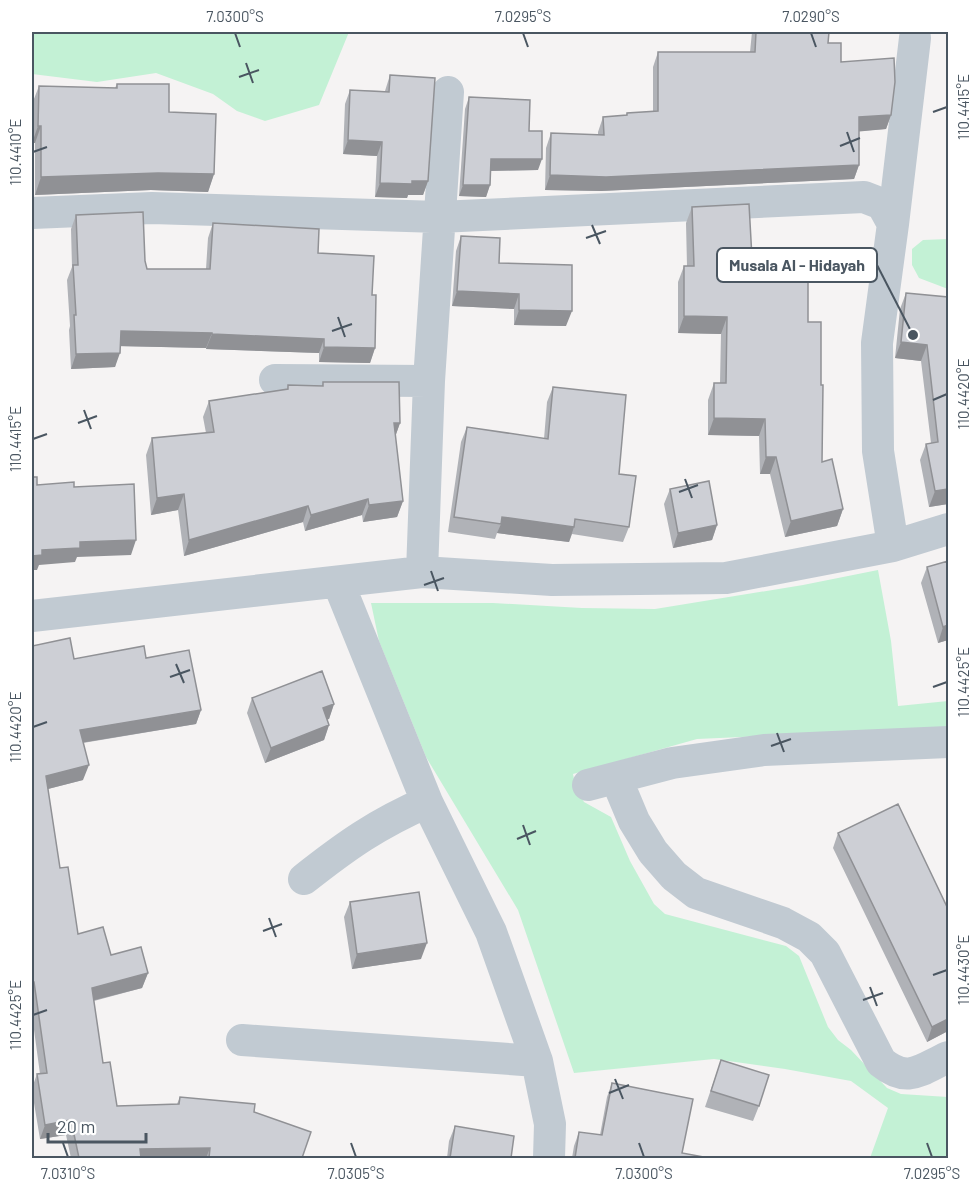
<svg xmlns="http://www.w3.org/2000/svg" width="980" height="1190" viewBox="0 0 980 1190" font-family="Barlow,sans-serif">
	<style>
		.green { fill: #c3f1d5 }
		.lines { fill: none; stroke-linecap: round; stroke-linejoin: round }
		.minor { stroke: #c1cad2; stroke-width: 32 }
		.wall { fill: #b0b2b7 }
		.shaded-wall { fill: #909195 }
		.building { fill: #cdcfd5; stroke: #909195; stroke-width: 1.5 }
		.ticks { fill: none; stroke: #4a5661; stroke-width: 2 }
		.leader { fill: none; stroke: #4a5661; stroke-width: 2 }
		.callout-dot { fill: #4a5661; stroke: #fff; stroke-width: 2 }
		.callout { fill: #fff; stroke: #4a5661; stroke-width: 2 }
		.callout-label { font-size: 16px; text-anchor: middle; font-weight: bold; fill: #4a5661 }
		.neatline { fill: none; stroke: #4a5661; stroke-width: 2 }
		.ticks-label { font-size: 15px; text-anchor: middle; fill: #4a5661 }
	</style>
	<rect width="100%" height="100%" fill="#f5f3f3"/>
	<path class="green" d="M32 32H349L319 105 265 121 237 111 213 94 156 73 97 82 32 74Z
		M948 239V289L919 278 912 265V249L923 240Z
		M878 570 891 641 898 706 948 701V728L697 739 573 774 576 789 584 802 611 817 630 861 654 904 665 914 786 946 799 956 828 1027 838 1040 851 1050 887 1088 901 1094 948 1097V1158H870L888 1108 851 1081 785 1069 714 1059 574 1073 518 910 426 757 379 641 371 603H493L582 608 655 609 803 585Z"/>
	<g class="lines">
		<path class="minor" d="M32 213 152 208 439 217 864 197 882 204 893 224 877 343 878 451 893 546
			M893 224 915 38
			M275 380 429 381
			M422 572 429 381 448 92
			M338 582 427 802 491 932 537 1061 550 1124 549 1158
			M32 616 422 572 552 580 726 578 893 546 948 529
			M616 778 634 821 653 852 674 876 696 893 783 923 809 937 825 953 881 1062C908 1084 920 1070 948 1057
			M588 785 672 763 764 750 948 742
			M304 879C347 845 377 824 427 802
			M242 1040 537 1061"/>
	</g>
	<path class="wall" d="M752 32H829L828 43 841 62 891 115 886 129 859 131V165L854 179 601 191 545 190 546 148 551 133 598 135V132L603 117 626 115 627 113 653 112V67L658 52H750Z
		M390 75 428 181 423 195H408L407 198 375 197 377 156 343 154 345 104 350 90 385 91Z
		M117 84 169 112 214 174 208 192 151 190 35 195V143H32V104L39 86 115 88Z
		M469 97 529 131 538 170 491 171 490 185 486 197 459 196 465 109Z
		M692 207 752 258 808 322 821 385 822 462 843 509 837 526 785 537 770 474H760L759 436 708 435V400L714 383H720L721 334 678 333V282L684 266H687L686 223Z
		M76 215 145 261 147 269H206L208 238 213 223 318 253 372 295 375 348 370 363 319 362V353L206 349V348L120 346 115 367 71 369 69 330 70 326 67 280 72 267 71 229Z
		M461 236 499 263 566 326 514 325V309L452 306 456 251Z
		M906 293 948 297V504L929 507 920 460 926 444 931 443 921 361 895 358 900 309Z
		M323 382 400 423 395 437 403 501 397 517 363 522 362 515 305 531 303 522 184 556 178 510 151 515 146 455 152 438 206 433 203 417 209 401 287 389 288 385 322 386Z
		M553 387 619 474 629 527 623 542 572 534 569 542 497 533 495 539 448 532 461 442 467 427 544 439 547 402Z
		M670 489 717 525 712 540 673 548 664 504Z
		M927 567 948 640 938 643 921 583Z
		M32 646 74 659 146 658 201 710 196 724 83 743V780L48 789 60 868 78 934 111 955 148 973 142 988 94 1001 103 1063 117 1106 177 1104 180 1097 254 1112 302 1158H71L66 1135 40 1139 32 1091V1088L37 1074H40L32 1015Z
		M252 698 334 704 329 719H327L329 725 324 740 265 763 247 713Z
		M838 833 948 1031 927 1042 833 848Z
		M350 902 421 959 352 969 344 917Z
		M721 1060 759 1106 753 1121 705 1107Z
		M612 1083 682 1153 709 1158H572L574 1146 579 1132 600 1135 607 1097Z
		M455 1126 511 1158H447L449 1141Z"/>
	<path class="shaded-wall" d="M891 115 886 129 854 132 859 117Z
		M38 126H41L35 143H32Z
		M348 140 382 142 377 156 343 154Z
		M491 159H542L538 170 487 171Z
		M859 165 854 179 601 191 545 190 550 175Z
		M158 173 214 174 208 192 151 190 35 195 41 177Z
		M412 181H428L423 195H408L407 198 375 197 380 183Z
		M463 185H490L486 197 459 196Z
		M457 291 519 294 514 309 452 306Z
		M519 310 572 311 566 326 514 325Z
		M684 316 727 317 721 334 678 333Z
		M121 331 212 333 206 348 115 346Z
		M212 334 324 339 319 353 206 349Z
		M901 342 927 345 921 361 895 358Z
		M324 347 375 348 370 363 319 362Z
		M120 353 115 367 71 369 76 354Z
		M714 418 765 419 759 436 708 435Z
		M394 423H400L394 440Z
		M766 457H776L770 474H760Z
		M948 489V504L929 507 935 491Z
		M184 494 178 510 151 515 157 498Z
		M368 499 362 515 305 531 311 515Z
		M403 501 397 517 363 522 369 505Z
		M308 506 303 522 184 556 189 540Z
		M843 509 837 526 785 537 791 521Z
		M502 517 574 527 569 542 497 533 501 524Z
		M717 525 712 540 673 548 678 533Z
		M136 540 131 555 77 557 75 562 39 565 37 570H32V556L42 550 80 542Z
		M948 625V640L938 643 943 627Z
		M334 704 329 719 318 723 323 708Z
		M201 710 196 724 74 744 80 730Z
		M329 725 324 740 265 763 271 748Z
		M89 765 83 780 40 791 46 776Z
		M427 943 421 959 352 969 357 954Z
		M148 973 142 988 87 1002 92 988Z
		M948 1019V1031L927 1042 932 1027Z
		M71 1120 66 1135 40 1139 45 1125Z
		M210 1148 206 1158H136L140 1149Z"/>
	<path class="building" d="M756 32H829L828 43H841V62L894 58 895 82 891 115 859 117V165L606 177 550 175 551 133 604 135 603 117 627 115V113L658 111V52H755Z
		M390 75 435 78 428 181H412V184L380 183 382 142 348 140 350 90 389 92Z
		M117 84H169V112L216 114 214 174 158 173 41 177V126H38L39 86 117 88Z
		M469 97 530 100 529 131H542V159H491L490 185H463Z
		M749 204 752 258 808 259V322H821V385H823L822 462 832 459 843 509 791 521 776 457H766L765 419 714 418V383H726L727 317 684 316V266H694L692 207Z
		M143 212 145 261 147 269H210L213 223 319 229 318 253 374 256 372 295H376L375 348 324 347V339L212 334V333L121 331 120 353 76 354 74 315H76L73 265H78L76 215Z
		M461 236 500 238 499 263 572 265V311L519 310V294L457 291Z
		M906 293 948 297V489L935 491 926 444 938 442 927 345 901 342Z
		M323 382H399L400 423H394L403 501 369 505 368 499 311 515 308 506 189 540 184 494 157 498 152 438 214 432 209 401 288 389V385L323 386Z
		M553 387 626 395 619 474 636 476 629 527 575 519 574 527 502 517 501 524 454 517 467 427 548 439Z
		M32 477H37V485L74 482V487L134 484 136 540 80 542V548L42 550V555L32 556Z
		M709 481 717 525 678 533 670 489Z
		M948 561V625L943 627 927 567Z
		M70 638 74 659 144 646 146 658 189 650 201 710 80 730 89 765 46 776 60 868 68 867 78 934 103 927 111 955 141 947 148 973 92 988 103 1063 110 1062 117 1106 179 1104 180 1097 255 1104 254 1112 311 1132 302 1158H209L210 1148 140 1149 141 1158H79L71 1120 45 1125 37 1074 47 1073 34 982H32V646Z
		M322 671 334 704 323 708 329 725 271 748 252 698Z
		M898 804 948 909V1019L932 1027 838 833Z
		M419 892 427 943 357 954 350 902Z
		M721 1060 769 1075 759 1106 711 1091Z
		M612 1083 693 1099 682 1153 709 1158H575L579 1132 602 1135Z
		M455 1126 514 1136 511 1158H450Z"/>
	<path class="ticks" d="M235 33 240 47M523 33 528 47M811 33 816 47M246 63 253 83M239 77 259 70M933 112 947 107M847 132 854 152M840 146 860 138M33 152 47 147M592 225 600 244M586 238 606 231M338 317 345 337M332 331 352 324M933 400 947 394M84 410 91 429M78 423 97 416M33 439 47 434M685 479 692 498M679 492 698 485M431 571 438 591M424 585 444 578M176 664 184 683M170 677 190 670M933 687 947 682M33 727 47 722M777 733 784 752M771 746 791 739M523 825 530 845M517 839 536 831M269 918 276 937M263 931 282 924M933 975 947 970M870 987 877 1006M863 1000 883 993M33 1015 47 1010M615 1079 623 1099M609 1093 629 1085M63 1143 68 1157M351 1143 356 1157M639 1143 644 1157M927 1143 932 1157"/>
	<path class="leader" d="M913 335L877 265"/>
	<circle class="callout-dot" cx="913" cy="335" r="6"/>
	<rect class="callout" x="717" y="248" width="160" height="34" rx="6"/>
	<g class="callout-label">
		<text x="797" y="271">Musala Al - Hidayah</text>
	</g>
	<rect width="980" height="1190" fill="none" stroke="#ffffff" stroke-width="66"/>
	<path d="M48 1133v9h98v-9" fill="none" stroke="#4a5661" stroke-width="3"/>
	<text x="57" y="1133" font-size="18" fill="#4a5661" stroke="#ffffff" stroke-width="4.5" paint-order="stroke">20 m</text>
	<rect x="33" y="33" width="914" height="1124" class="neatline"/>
	<g class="ticks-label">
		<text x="235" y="22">7.0300°S</text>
		<text x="523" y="22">7.0295°S</text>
		<text x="811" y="22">7.0290°S</text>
		<text transform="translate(964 107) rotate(-90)" y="5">110.4415°E</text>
		<text transform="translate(16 152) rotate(-90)" y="5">110.4410°E</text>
		<text transform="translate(964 394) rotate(-90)" y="5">110.4420°E</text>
		<text transform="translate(16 439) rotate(-90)" y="5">110.4415°E</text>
		<text transform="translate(964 682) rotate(-90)" y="5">110.4425°E</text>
		<text transform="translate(16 727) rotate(-90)" y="5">110.4420°E</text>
		<text transform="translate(964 970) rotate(-90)" y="5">110.4430°E</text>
		<text transform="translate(16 1015) rotate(-90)" y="5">110.4425°E</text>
		<text x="68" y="1179">7.0310°S</text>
		<text x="356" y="1179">7.0305°S</text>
		<text x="644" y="1179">7.0300°S</text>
		<text x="932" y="1179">7.0295°S</text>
	</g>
</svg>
